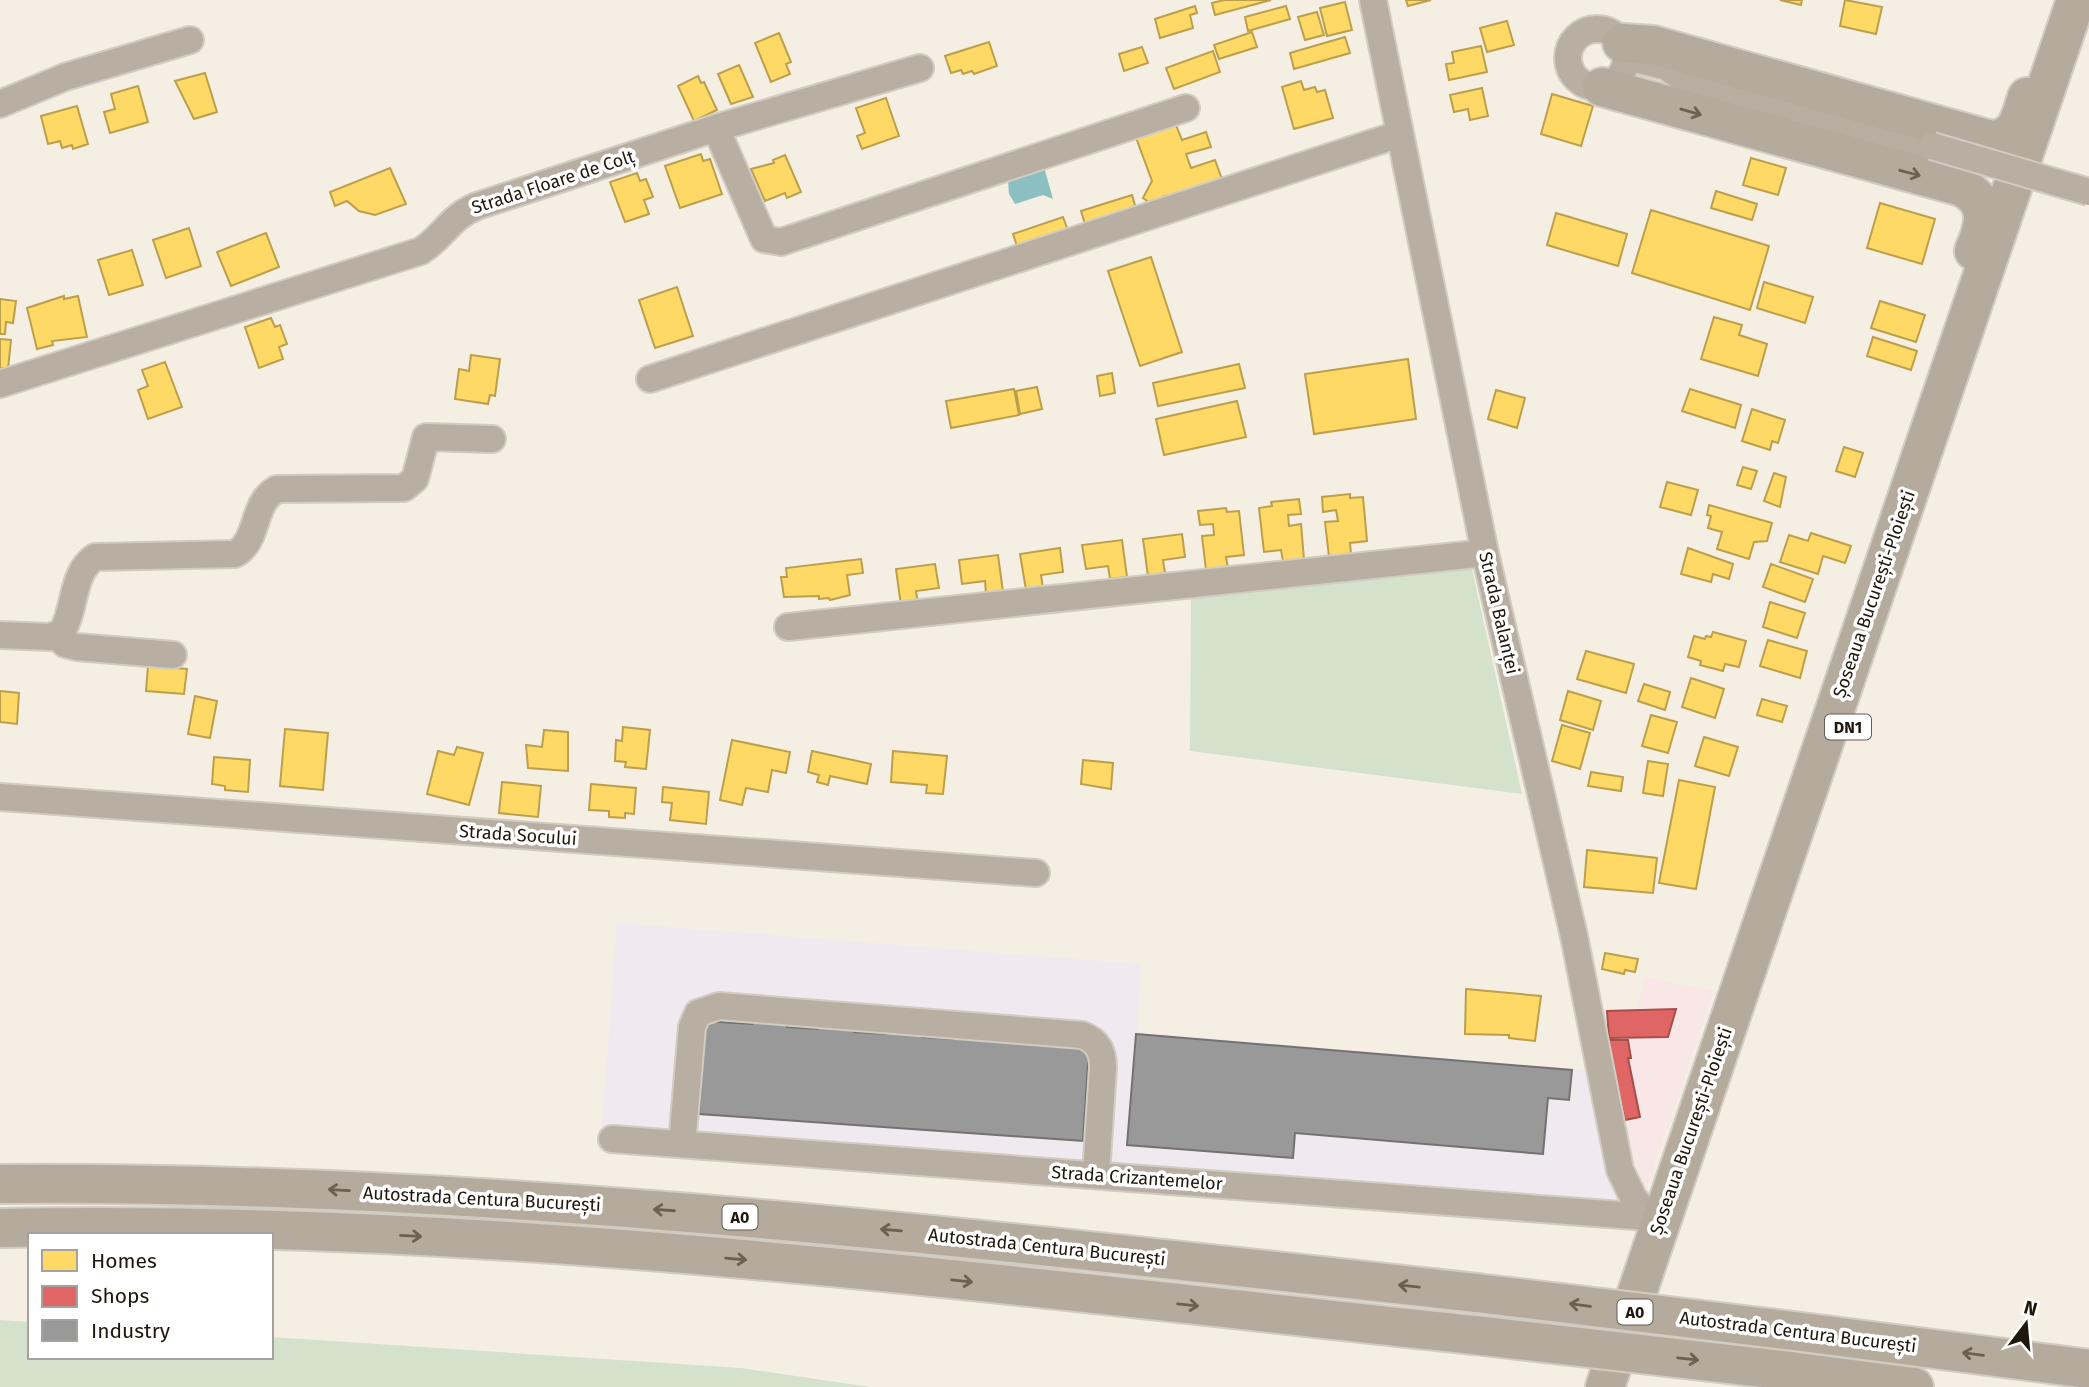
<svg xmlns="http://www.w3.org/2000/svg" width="2089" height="1387" viewBox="0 0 2089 1387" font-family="'Fira Sans',sans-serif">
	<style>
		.commercial { fill: #f8e7e6 }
		.industrial { fill: #f0e9f0 }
		.green { fill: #d4e2cb }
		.water { fill: #8cbfc2 }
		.homes { fill: #ffd966; stroke: #bc9f4b; stroke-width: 2 }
		.shops { fill: #e06666; stroke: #a64e4b; stroke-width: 2 }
		.industry { fill: #999; stroke: #74726e; stroke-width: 2 }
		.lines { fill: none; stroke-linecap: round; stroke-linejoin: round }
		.minor-casing { stroke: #d1ccc2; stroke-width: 30 }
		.highway-casing { stroke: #d1ccc2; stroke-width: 42 }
		.minor { stroke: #b8aea2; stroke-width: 26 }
		.highway { stroke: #b4ab9d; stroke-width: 38 }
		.minor-bridge-casing { stroke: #d1ccc2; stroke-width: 30; stroke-linecap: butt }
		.highway-bridge-casing { stroke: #d1ccc2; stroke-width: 42; stroke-linecap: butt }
		.minor-bridge { stroke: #b8aea2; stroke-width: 26 }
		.highway-bridge { stroke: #b4ab9d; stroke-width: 38 }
		.oneway { stroke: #696154 }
		.labels { text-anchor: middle; stroke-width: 7; stroke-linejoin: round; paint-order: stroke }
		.shield { fill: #fff; stroke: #625d54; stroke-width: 2 }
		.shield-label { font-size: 16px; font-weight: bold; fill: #1e170b }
		.street-label { font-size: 18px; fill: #1e170b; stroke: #fff }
	</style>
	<rect width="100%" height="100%" fill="#f5efe3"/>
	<path class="commercial" d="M1645 977 1714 991 1634 1226 1623 1229 1589 1070 1598 1010 1637 1008Z"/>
	<path class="industrial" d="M617 923 1141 964 1137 1032 1589 1070 1623 1229 600 1151Z"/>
	<path class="green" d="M1471 565 1522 794 1190 751 1191 590Z
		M0 1320 30 1322V1357H271V1337L741 1368 870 1387H0Z"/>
	<path class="water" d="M1040 167H1044L1053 199 1043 195 1015 204 1009 194 1008 180 1033 174Z"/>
	<path class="homes" d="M1224 0H1271L1215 15 1212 3Z
		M1406 0H1431L1408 6Z
		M1780 0H1802L1801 5Z
		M1845 0 1882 7 1876 34 1840 26Z
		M1345 2 1352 30 1327 36 1320 8Z
		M1195 6 1197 13 1190 15 1193 28 1160 38 1155 19Z
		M1286 6 1290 19 1248 31 1245 17Z
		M1317 12 1324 35 1305 40 1298 17Z
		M1507 21 1514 45 1487 52 1480 28Z
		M1252 32 1257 47 1219 59 1214 45Z
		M779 33 791 62 786 64 790 74 771 82 755 43Z
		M1345 37 1350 53 1294 69 1290 53Z
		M989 42 997 66 974 74 972 71 963 74 961 70 951 73 945 56Z
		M1481 46 1487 72 1449 80 1446 64 1454 63 1452 52Z
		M1142 47 1148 63 1124 71 1119 54Z
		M1213 51 1220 72 1174 89 1166 68Z
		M739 65 753 97 731 104 718 74Z
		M205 73 217 112 194 119 175 81Z
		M698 76 701 83 704 82 717 110 694 121 678 86Z
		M1301 81 1304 90 1315 87 1317 92 1325 90 1333 118 1294 129 1282 87Z
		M138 86 148 122 110 133 104 112 115 109 111 94Z
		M1482 88 1488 116 1470 120 1468 109 1454 112 1450 95Z
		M1552 94 1593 106 1581 146 1541 134Z
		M886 98 899 136 862 149 857 136 865 133 856 108Z
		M77 106 88 144 73 149 72 145 62 148 60 141 48 144 41 116Z
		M1174 120 1182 140 1206 132 1211 147 1186 154 1191 168 1215 160 1223 182 1168 198 1164 196 1161 203 1154 206 1143 198 1152 181 1135 135Z
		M701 154 703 161 710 159 722 194 680 208 665 166Z
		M785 155 801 192 787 198 785 193 765 201 751 169 774 163 773 160Z
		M1751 158 1786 168 1778 195 1743 185Z
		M390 168 406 204 375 215 359 211 347 201 335 206 330 192Z
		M637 173 640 181 646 179 653 197 644 200 649 214 625 222 610 182Z
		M1716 191 1757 204 1752 220 1711 208Z
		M1132 195 1137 212 1086 227 1081 211Z
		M1880 203 1935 219 1922 264 1867 248Z
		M1651 210 1769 246 1750 310 1632 273Z
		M1556 213 1627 234 1618 266 1547 245Z
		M1063 217 1070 236 1019 252 1013 234Z
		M189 228 201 266 166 278 153 240Z
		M266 233 279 267 231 286 217 252Z
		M132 250 143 285 109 295 98 260Z
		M1151 257 1182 352 1140 366 1108 271Z
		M1764 282 1813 297 1805 323 1757 308Z
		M677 287 693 336 655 348 639 300Z
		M64 296V299L78 296 87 337 52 341 53 345 37 349 27 308Z
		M0 299 16 301 13 323 6 322 5 334H0Z
		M1880 301 1925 315 1916 342 1871 328Z
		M1714 317 1742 325 1739 335 1767 344 1758 376 1701 359Z
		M271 318 275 327 280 325 287 344 279 347 283 359 259 368 245 327Z
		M1873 337 1917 351 1911 370 1867 356Z
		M0 339 11 340 8 369 0 368Z
		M471 355 500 359 495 396 490 395 488 404 455 399 459 369 469 371Z
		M1408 359 1416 419 1314 434 1305 374Z
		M165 362 182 407 148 419 138 390 148 386 142 370Z
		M1239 364 1245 388 1158 406 1153 383Z
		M1112 373 1115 393 1100 396 1097 376Z
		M1037 387 1042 409 1020 414 1016 391Z
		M1014 389 1019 415 951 428 946 401Z
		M1690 389 1741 405 1735 428 1682 411Z
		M1496 390 1525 398 1517 428 1488 419Z
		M1237 401 1246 437 1164 455 1156 419Z
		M1752 409 1785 420 1778 443 1772 441 1770 450 1742 441Z
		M1844 447 1863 453 1855 477 1836 471Z
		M1743 467 1757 471 1751 489 1737 485Z
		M1774 473 1786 477 1780 507 1764 501Z
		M1667 482 1698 490 1691 515 1660 507Z
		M1350 494V498L1363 497 1367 541 1350 543 1351 554 1329 557 1325 522 1338 521 1336 510 1323 512 1322 497Z
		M1299 499 1301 514 1288 515 1289 526 1301 524 1304 559 1283 561 1281 550 1264 552 1259 508 1272 506 1271 502Z
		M1709 505 1772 523 1767 541 1754 542 1749 559 1717 549 1722 532 1708 528 1711 516 1707 515Z
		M1226 508 1227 512 1239 511 1244 555 1226 557 1228 568 1206 570 1202 536 1214 535 1213 524 1200 525 1198 511Z
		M1811 533 1851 546 1845 563 1823 556 1818 574 1780 562 1789 535 1808 541Z
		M1182 534 1185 557 1163 560 1165 573 1148 576 1143 539Z
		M1122 540 1127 577 1110 579 1108 566 1086 569 1082 545Z
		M1060 548 1063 572 1041 575 1043 588 1026 590 1020 554Z
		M1688 548 1733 564 1729 579 1713 574 1711 582 1681 574Z
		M998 555 1003 592 986 594 985 581 962 584 959 560Z
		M861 559 863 573 847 575 850 595 830 600 829 598 819 599V596L784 597 781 577H787L786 568Z
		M935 564 939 588 916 591 918 604 901 606 896 569Z
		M1771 564 1813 579 1805 602 1763 587Z
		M1770 602 1805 613 1797 638 1763 627Z
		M1713 632 1746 641 1739 667 1725 664 1723 671 1700 665 1701 661 1688 657 1694 636 1705 639 1706 636 1711 637Z
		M1768 640 1807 651 1800 678 1760 666Z
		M1586 651 1634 664 1626 693 1577 679Z
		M148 666 187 669 184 694 146 691Z
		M1691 678 1724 689 1715 718 1682 707Z
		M1644 684 1670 692 1665 710 1638 701Z
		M0 691 19 693 17 724 0 722Z
		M1568 691 1601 701 1593 730 1560 720Z
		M195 696 217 701 210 738 188 734Z
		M1762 699 1787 706 1782 722 1757 715Z
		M1651 715 1677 722 1668 753 1642 746Z
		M1562 725 1590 733 1580 769 1552 761Z
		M623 727 650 730 646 769 625 767 626 762 615 761 616 740 622 741Z
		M285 729 328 733 323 790 280 786Z
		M544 730 568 732V771L528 768 526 745 542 747Z
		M1704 737 1738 747 1729 776 1695 766Z
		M732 740 790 752 786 773 772 770 768 792 746 788 742 805 720 800Z
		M457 747 483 753 469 805 427 794 438 751 454 755Z
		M812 751 871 764 867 784 830 776 828 785 817 782 819 775 808 772Z
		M893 751 947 756 943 794 926 793 927 785 891 782Z
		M214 757 250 760 248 792 225 790V786L212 784Z
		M1083 760 1113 763 1111 789 1081 784Z
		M1648 761 1668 764 1663 796 1643 793Z
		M1591 772 1623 777 1621 791 1588 786Z
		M1679 780 1715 787 1696 889 1659 883Z
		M502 782 541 786 538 817 499 813Z
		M591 784 636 788 634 814 625 813V818L609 817V811L589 810Z
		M663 787 709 792 706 824 670 820 672 803 662 802Z
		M1587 850 1657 858 1653 893 1584 887Z
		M1605 953 1638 959 1635 972 1625 970 1624 974 1602 969Z
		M1466 989 1541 996 1535 1041 1509 1038V1035L1465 1034Z"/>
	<path class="shops" d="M1676 1009 1668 1037 1609 1038 1607 1011Z
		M1607 1040H1628L1631 1058H1628L1640 1117 1625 1120Z"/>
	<path class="industry" d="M752 1015 787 1018V1027L818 1029V1021L855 1023 854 1032 886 1034V1026L923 1028 922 1037 952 1039V1030L990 1032 989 1041 1089 1048 1083 1141 699 1114 705 1021 752 1024Z
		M1136 1034 1572 1070 1569 1100 1548 1098 1543 1154 1295 1133 1293 1158 1127 1145Z"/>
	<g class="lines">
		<g class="minor-casing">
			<path id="minor" d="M1373 0 1485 553 1574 936 1620 1170 1633 1197 1649 1217
				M1568 58a29 29 0 1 1 58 0a29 29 0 1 1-58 0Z
				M1639 60 1667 67 1683 79 1932 146
				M0 104 65 77 190 40
				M716 128 764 239 781 242 1186 108
				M650 379 1400 134
				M0 384 421 251C444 236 450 217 477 206L716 128 920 68
				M788 627 1485 553
				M0 635 50 637 62 632C76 609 71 573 95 557L235 554C260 540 251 503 277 489L404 488 415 479 426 437 492 439
				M57 636 65 644 77 647 173 655
				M0 797 1036 873
				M612 1139 1661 1218
				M682 1144 692 1027 698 1013 719 1006 1082 1035C1098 1041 1103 1051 1103 1068L1096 1174"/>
		</g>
		<g class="highway-casing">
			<path id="highway" d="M1622 43 1653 45 1991 140C2017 138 2020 119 2027 97
				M1602 87 1962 187C1991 202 1985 225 1974 251
				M0 1184C494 1180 986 1240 1477 1293
				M0 1228C493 1218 985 1284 1474 1335
				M1794 1331 2089 1369
				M1790 1371 1914 1387
				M1605 1387 2076 0"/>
		</g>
		<use href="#minor" class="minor"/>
		<use href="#highway" class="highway"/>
		<g class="minor-bridge-casing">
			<path id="minor-bridge" d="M1932 146 2089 192"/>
		</g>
		<g class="highway-bridge-casing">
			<path id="highway-bridge" d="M1477 1293 1794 1331
				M1474 1335 1790 1371"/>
		</g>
		<use href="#minor-bridge" class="minor-bridge"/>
		<use href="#highway-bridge" class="highway-bridge"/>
	</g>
	<defs><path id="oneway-shaft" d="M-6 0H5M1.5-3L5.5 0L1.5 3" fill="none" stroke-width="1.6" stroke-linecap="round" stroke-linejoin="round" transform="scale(1.75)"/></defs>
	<g class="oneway">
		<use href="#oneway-shaft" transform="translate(1691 112) rotate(16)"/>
		<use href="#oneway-shaft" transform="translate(1910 173) rotate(15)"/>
		<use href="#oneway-shaft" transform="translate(339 1190) rotate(-177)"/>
		<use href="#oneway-shaft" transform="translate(664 1210) rotate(-176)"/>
		<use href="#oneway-shaft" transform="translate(891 1230) rotate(-175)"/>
		<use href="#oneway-shaft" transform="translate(411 1236) rotate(3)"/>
		<use href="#oneway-shaft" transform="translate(736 1259) rotate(5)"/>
		<use href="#oneway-shaft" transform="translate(962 1281) rotate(6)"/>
		<use href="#oneway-shaft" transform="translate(1409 1286) rotate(-174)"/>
		<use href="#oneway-shaft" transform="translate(1188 1305) rotate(6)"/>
		<use href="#oneway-shaft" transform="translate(1580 1305) rotate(-173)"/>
		<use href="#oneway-shaft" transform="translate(1973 1354) rotate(-172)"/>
		<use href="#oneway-shaft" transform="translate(1688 1359) rotate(6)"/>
	</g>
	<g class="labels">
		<g class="shield">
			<rect x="1825" y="714.5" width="46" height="25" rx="5"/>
			<rect x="722.5" y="1204.5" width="35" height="25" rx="5"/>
			<rect x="1617.5" y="1299.5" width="35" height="25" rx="5"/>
		</g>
		<g class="shield-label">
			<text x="1848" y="733">DN1</text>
			<text x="740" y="1223">A0</text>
			<text x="1635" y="1318">A0</text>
		</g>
		<g class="street-label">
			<text transform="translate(553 182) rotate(-18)" y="6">Strada Floare de Colț</text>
			<text transform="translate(1874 594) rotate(-71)" y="6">Șoseaua București-Ploiești</text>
			<text transform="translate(1499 613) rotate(77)" y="6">Strada Balanței</text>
			<text transform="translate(518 835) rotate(4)" y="6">Strada Socului</text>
			<text transform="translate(1691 1131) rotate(-71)" y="6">Șoseaua București-Ploiești</text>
			<text transform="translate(1137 1178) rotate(4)" y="6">Strada Crizantemelor</text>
			<text transform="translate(482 1199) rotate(3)" y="6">Autostrada Centura București</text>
			<text transform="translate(1047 1247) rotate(6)" y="6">Autostrada Centura București</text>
			<text transform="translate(1798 1332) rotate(7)" y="6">Autostrada Centura București</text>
		</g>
	</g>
	<rect x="28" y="1233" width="245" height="126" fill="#ffffff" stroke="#a5a29d" stroke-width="2"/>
	<rect x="42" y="1250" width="35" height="21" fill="#ffd966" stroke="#a5a29d" stroke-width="2"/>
	<text x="91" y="1268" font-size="21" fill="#1e170b">Homes</text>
	<rect x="42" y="1286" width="35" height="21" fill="#e06666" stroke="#a5a29d" stroke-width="2"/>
	<text x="91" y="1303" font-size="21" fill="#1e170b">Shops</text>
	<rect x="42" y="1320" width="35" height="21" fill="#999999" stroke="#a5a29d" stroke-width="2"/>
	<text x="91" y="1338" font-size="21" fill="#1e170b">Industry</text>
	<g transform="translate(2026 1324) rotate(16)" stroke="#ffffff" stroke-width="5" paint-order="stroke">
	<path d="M0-5L12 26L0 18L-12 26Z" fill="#1e170b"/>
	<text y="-10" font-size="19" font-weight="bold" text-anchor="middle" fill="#1e170b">N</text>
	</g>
</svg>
